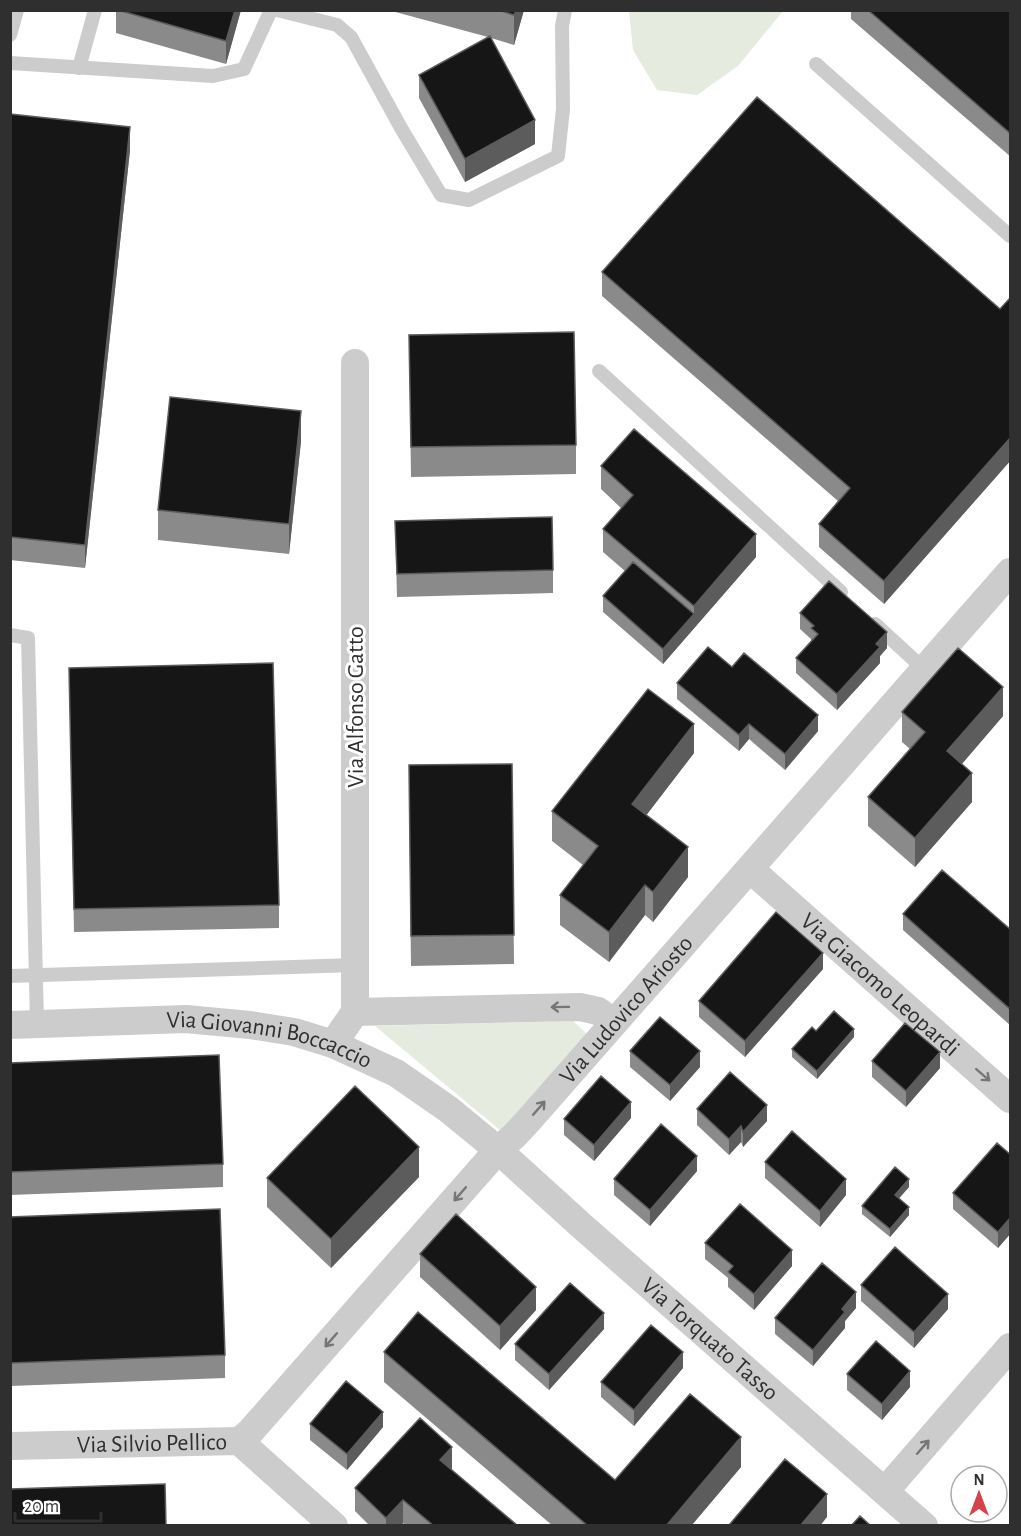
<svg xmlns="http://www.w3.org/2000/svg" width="1021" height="1536" viewBox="0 0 1021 1536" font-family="'Alegreya Sans',sans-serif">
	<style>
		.green { fill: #e5ebdf }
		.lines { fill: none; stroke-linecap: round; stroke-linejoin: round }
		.lane { stroke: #ccc; stroke-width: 14 }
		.street { stroke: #ccc; stroke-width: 28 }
		.wall { fill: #8a8a8a }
		.shaded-wall { fill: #5c5c5c }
		.building { fill: #161616; stroke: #5c5c5c; stroke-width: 1.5 }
		.oneway { stroke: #767676 }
		.labels { text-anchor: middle; stroke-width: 6; stroke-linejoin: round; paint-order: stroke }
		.street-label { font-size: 24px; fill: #2f2f2f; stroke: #fff }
	</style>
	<rect width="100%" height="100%" fill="#fff"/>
	<path class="green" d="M629 11V10L783 11 738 66 697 95 657 90 633 50Z
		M573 1021 587 1034 501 1131 375 1026Z"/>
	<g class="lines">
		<path class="lane" d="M277 10 337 25 351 37 401 128 441 195 469 200 558 156 563 109 562 26 565 10
			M10 35 17 10
			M10 63 213 76 244 69 271 10
			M816 64 1010 236
			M79 68 95 10
			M599 371 841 592
			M875 624 925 670
			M10 635 28 638 37 1024
			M10 976 355 965"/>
		<g class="street">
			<path id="s1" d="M750 869 1010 1099"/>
			<path d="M355 1012 580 1007 598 1011 614 1022"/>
			<path id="s2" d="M10 1025 186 1019 250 1025 294 1032 333 1044 396 1073 448 1109 498 1150 584 1228 924 1526"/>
			<path d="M333 1044 355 1012V363"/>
			<path id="s3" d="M239 1441 250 1432 498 1150 514 1136 528 1121 1010 572"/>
			<path id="s4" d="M10 1446 239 1441 334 1526"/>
			<path d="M885 1491 1010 1347"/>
		</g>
	</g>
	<path class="wall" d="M116 10H241L226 64 116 33Z
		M388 10H524L514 45 491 38 535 144 465 182 419 98V75L488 37Z
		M851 10H1011V157L851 19Z
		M10 114 130 150 85 568 10 560Z
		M602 272 1000 309 1011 297V460L884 604 819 547V524L838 501 602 296Z
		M409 335 576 445V474L411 477Z
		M301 441 289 554 158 540V510Z
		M601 466 756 557 663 664 603 612V596L625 571 603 552V529L621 508 601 489Z
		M395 521 553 570V593L397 597Z
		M800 613 887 648 880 656V663L837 710 796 673V658L811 641V639L800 629Z
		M732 667 818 731 785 770 749 739 739 751 677 699V683Z
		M69 668 279 905V928L74 932Z
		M902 712 1003 716 962 764 972 802 915 867 868 826V797L910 749 902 742Z
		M694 753 646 815 688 877 653 922 645 915 609 962 560 925V895L583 865 552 841V811Z
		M512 764 514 964 411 966 409 794Z
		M903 914 1011 930V1026L903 930Z
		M823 969 745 1057 699 1017V1001Z
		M816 1031 854 1037 817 1079 792 1057V1049Z
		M630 1051 700 1067 670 1101 630 1067Z
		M872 1061 940 1068 906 1107 872 1077Z
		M10 1063 223 1164V1187L10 1195Z
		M697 1109 767 1121 743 1147 741 1142 729 1155 697 1125Z
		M631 1118 594 1161 564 1135V1119Z
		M1011 1155V1233L998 1248 953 1209V1193Z
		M765 1162 846 1195 820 1227 765 1178Z
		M697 1171 650 1226 614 1195V1179Z
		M419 1177 331 1268 267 1207V1178Z
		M909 1187 899 1198 909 1215 890 1237 862 1214V1206Z
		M10 1217 225 1355V1378L10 1386Z
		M705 1243 792 1266 754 1310 728 1287V1278L705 1259Z
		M420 1254 536 1310 500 1350 420 1277Z
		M861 1285 948 1309 914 1348 861 1301Z
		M856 1308 845 1321V1328L813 1366 775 1334V1318Z
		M604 1329 549 1390 515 1360V1344Z
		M384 1352 615 1480 741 1467 691 1526H553L384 1382Z
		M683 1368 634 1426 601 1397V1382Z
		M847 1374 910 1387 882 1420 847 1390Z
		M310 1424 383 1427 347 1470 310 1440Z
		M452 1470 518 1526H406L403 1523 401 1526H370L355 1511V1488Z"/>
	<path class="shaded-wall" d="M235 10H241L226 64V41Z
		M516 10H524L514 45V15Z
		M535 120V144L465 182V159Z
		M130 127V150L85 568V545Z
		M301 411V441L289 554V524Z
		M1011 437V460L884 604V581Z
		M756 534V557L663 664V649L694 614V606Z
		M887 632V648L880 656V663L837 710V694L876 644Z
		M1003 687V716L947 781V751Z
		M818 715V731L785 770V754Z
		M694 724V753L632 834V804Z
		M749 724V739L739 751V735Z
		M972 773V802L915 867V838Z
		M688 847V877L653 922V892Z
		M645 885V915L609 962V932Z
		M823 953V969L745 1057V1041Z
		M854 1029V1037L817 1079V1071Z
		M700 1051V1067L670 1101V1085Z
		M940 1052V1068L906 1107V1091Z
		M631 1102V1118L594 1161V1145Z
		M767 1105V1121L743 1147V1132Z
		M741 1126V1142L729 1155V1139Z
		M419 1147V1177L331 1268V1239Z
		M697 1156V1171L650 1226V1210Z
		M846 1179V1195L820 1227V1211Z
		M909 1179V1187L895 1203V1195Z
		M909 1207V1215L890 1237V1229Z
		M1011 1217V1233L998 1248V1232Z
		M792 1250V1266L754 1310V1294Z
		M536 1287V1310L500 1350V1326Z
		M856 1292V1308L845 1321V1328L813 1366V1350L842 1309Z
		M948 1294V1309L914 1348V1332Z
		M604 1313V1329L549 1390V1374Z
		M683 1352V1368L634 1426V1410Z
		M910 1371V1387L882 1420V1404Z
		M383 1412V1427L347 1470V1454Z
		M741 1437V1467L691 1526H666Z
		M452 1447V1470L440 1460Z
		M827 1494V1517L820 1526H800Z
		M403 1500V1523L401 1526H386V1518Z"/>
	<path class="building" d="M118 10H235L226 41Z
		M498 10H516L514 15Z
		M868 10H1011V134Z
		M490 36 535 120 465 159 419 75Z
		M757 97 1000 309 1011 297V437L884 581 819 524 850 488 602 272Z
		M10 114 130 127 85 545 10 537Z
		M574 332 576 445 411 447 409 335Z
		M170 397 301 411 289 524 158 510Z
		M634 429 756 534 694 606 603 529 633 495 601 466Z
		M552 517 553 570 397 574 395 521Z
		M633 562 694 614 663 649 603 596Z
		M829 581 887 632 876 644 880 647 837 694 796 658 818 634 811 628 814 626 800 613Z
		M708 647 732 667 744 653 818 715 785 754 749 724 739 735 677 683Z
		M958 648 1003 687 947 751 972 773 915 838 868 797 925 732 902 712Z
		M273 663 279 905 74 909 69 668Z
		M648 689 694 724 632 804 688 847 653 892 645 885 609 932 560 895 598 846 552 811Z
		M512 764 514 935 411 936 409 765Z
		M942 870 1011 930V1010L903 914Z
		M776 912 823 953 745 1041 699 1001Z
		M834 1011 854 1029 817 1071 792 1049 812 1027 816 1031Z
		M660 1017 700 1051 670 1085 630 1051Z
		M905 1023 940 1052 906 1091 872 1061Z
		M219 1055 223 1164 10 1172V1063Z
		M730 1072 767 1105 743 1132 741 1126 729 1139 697 1109Z
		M601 1076 631 1102 594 1145 564 1119Z
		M355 1086 419 1147 331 1239 267 1178Z
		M661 1124 697 1156 650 1210 614 1179Z
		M792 1131 846 1179 820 1211 765 1162Z
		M997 1143 1011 1155V1217L998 1232 953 1193Z
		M895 1167 909 1179 895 1195 909 1207 890 1229 862 1206Z
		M740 1204 792 1250 754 1294 728 1272 733 1266 705 1243Z
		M220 1209 225 1355 10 1363V1217Z
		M456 1214 536 1287 500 1326 420 1254Z
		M895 1247 948 1294 914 1332 861 1285Z
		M822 1263 856 1292 842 1309 845 1312 813 1350 775 1318Z
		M570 1283 604 1313 549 1374 515 1344Z
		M418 1312 615 1480 690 1394 741 1437 666 1526H588L384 1352Z
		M651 1325 683 1352 634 1410 601 1382Z
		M876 1341 910 1371 882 1404 847 1374Z
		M346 1381 383 1412 347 1454 310 1424Z
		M420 1418 452 1447 440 1460 518 1526H434L403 1500 386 1518 355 1488Z
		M785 1459 827 1494 800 1526H732L730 1524Z
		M165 1484 166 1526H10V1489Z
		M860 1516 871 1526H851Z"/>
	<defs><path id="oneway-shaft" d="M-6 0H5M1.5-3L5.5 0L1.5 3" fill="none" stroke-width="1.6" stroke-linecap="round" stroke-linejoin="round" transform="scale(1.5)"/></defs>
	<g class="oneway">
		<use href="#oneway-shaft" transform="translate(560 1007) rotate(179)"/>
		<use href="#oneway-shaft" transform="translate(983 1075) rotate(41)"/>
		<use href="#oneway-shaft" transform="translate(539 1108) rotate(-49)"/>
		<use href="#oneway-shaft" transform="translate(460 1194) rotate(131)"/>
		<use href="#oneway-shaft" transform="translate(331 1340) rotate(131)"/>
		<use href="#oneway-shaft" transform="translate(923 1447) rotate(-49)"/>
	</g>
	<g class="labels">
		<g class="street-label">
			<text transform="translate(355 707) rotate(-90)" y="8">Via Alfonso Gatto</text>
			<text dy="8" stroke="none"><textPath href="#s1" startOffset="174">Via Giacomo Leopardi</textPath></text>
			<text dy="8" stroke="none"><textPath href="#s3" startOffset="580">Via Ludovico Ariosto</textPath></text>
			<text dy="8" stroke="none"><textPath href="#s2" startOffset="262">Via Giovanni Boccaccio</textPath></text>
			<text dy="8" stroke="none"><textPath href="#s2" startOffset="807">Via Torquato Tasso</textPath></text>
			<text dy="8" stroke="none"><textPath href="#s4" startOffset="142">Via Silvio Pellico</textPath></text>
		</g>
	</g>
	<rect width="1021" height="1536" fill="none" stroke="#2f2f2f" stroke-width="24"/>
	<g transform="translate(979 1494)"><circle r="28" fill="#ffffff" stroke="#acacac" stroke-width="1.5"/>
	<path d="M0-4.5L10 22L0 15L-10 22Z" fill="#d5434a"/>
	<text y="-9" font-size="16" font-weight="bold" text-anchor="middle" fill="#2f2f2f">N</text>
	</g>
	<path d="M15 1512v9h86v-9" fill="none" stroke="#2f2f2f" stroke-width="3"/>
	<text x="24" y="1512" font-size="18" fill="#2f2f2f" stroke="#ffffff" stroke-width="4.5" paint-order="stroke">20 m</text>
</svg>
